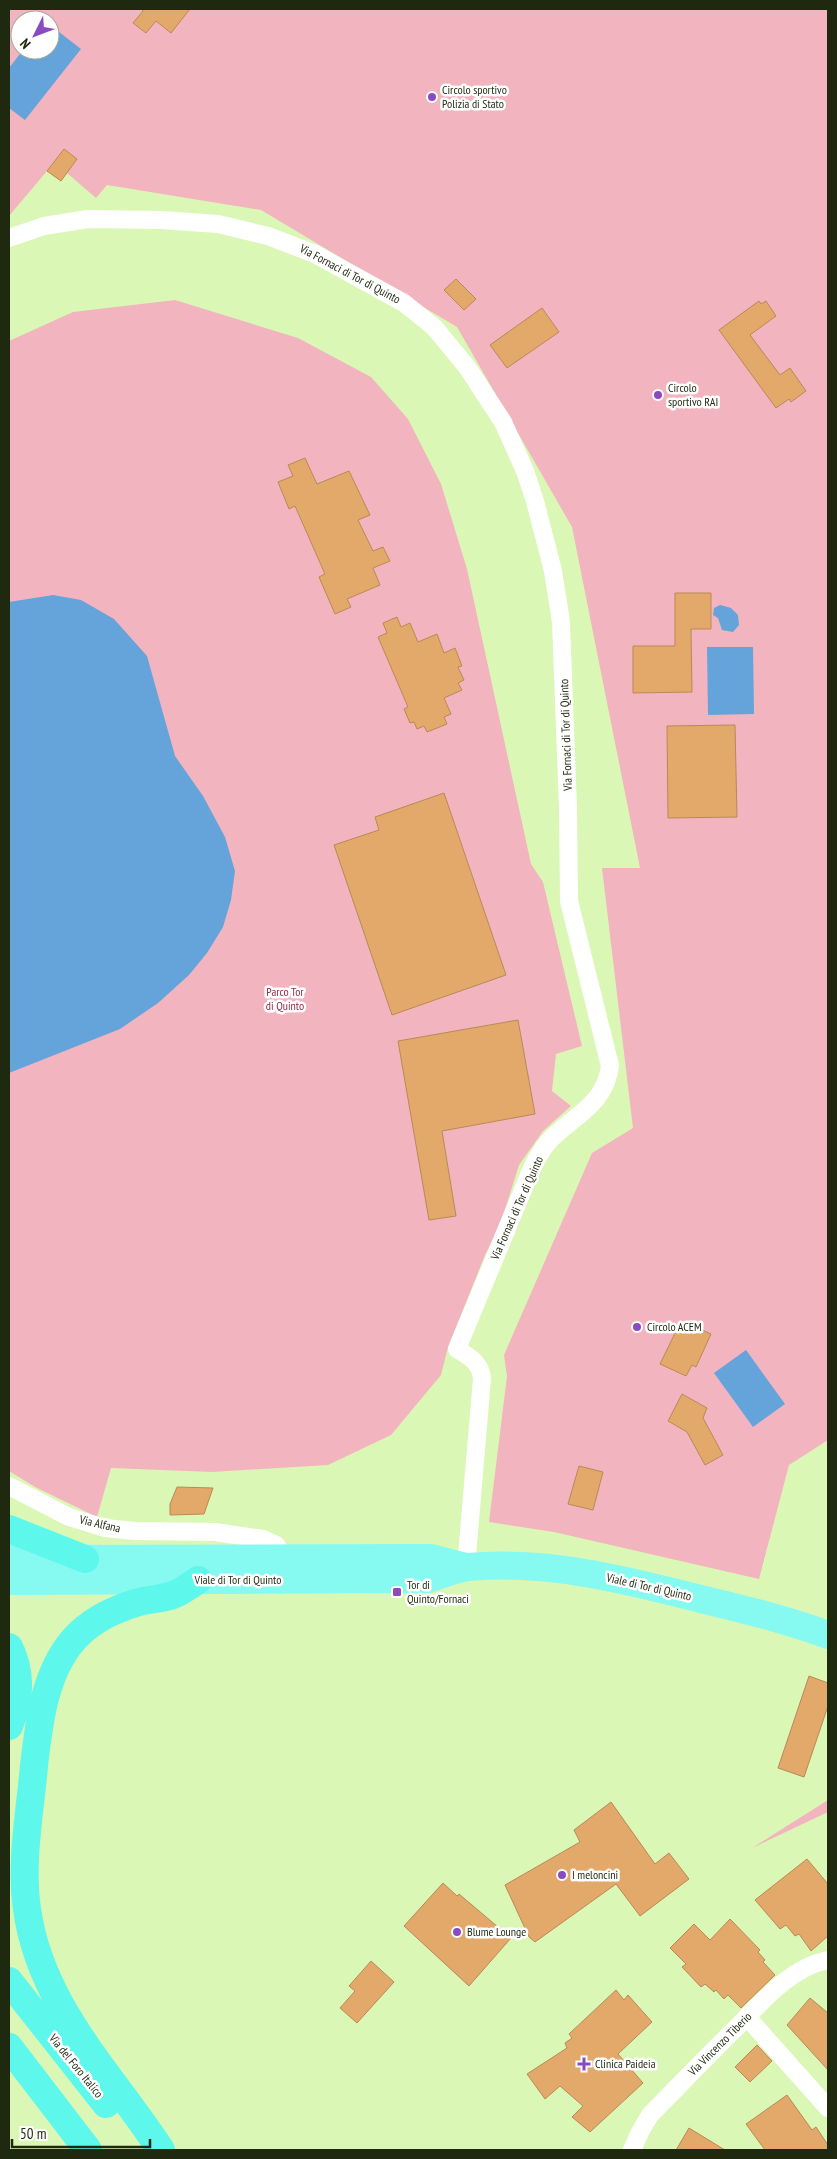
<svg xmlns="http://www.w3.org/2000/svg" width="837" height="2159" viewBox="0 0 837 2159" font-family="'PT Sans Narrow',sans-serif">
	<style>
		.green { fill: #f2b4bf; fill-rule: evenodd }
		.water { fill: #65a3db }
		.building { fill: #e3a96b; stroke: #b98955 }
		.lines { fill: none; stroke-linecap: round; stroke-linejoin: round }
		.minor { stroke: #fff; stroke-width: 18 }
		.primary { stroke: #86f9f1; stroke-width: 28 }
		.trunk { stroke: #5ef7ec; stroke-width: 28 }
		.poi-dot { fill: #8b4abf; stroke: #fff; stroke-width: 2 }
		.labels { text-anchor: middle; stroke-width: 5; stroke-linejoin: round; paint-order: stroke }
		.poi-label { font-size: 12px; fill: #1f290f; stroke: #fff; text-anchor: start }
		.street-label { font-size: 12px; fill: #1f290f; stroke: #fff }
		.park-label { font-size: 12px; fill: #8f2c48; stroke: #fff }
	</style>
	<rect width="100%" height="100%" fill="#dbf7b6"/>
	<path class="green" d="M9 9H828V1440L789 1465 759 1579 554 1532 489 1522 507 1376 504 1355 592 1153 633 1128 602 868H640L572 527 457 327 261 210 107 185 96 198 67 173 61 181 47 171 9 216ZM20 20H50V50H20Z
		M175 300 298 338 371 377 408 419 441 484 467 569 531 864 543 882 582 1046 556 1054 552 1091 571 1106 543 1131 519 1165 500 1225 485 1255 448 1347 441 1375 391 1435 328 1465 212 1472 111 1468 97 1517 35 1487 9 1471V341L73 312Z
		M828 1800V1812L752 1848Z"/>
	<path class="water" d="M50 25 81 49 25 120 9 108V68L23 50H50Z
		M53 595 81 600 114 619 147 656 175 756 203 796 225 837 235 871 231 900 223 927 207 953 189 975 158 1003 120 1029 9 1073V602Z
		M720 605 731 608 738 615 739 625 733 632 722 630 718 618 713 615 714 608Z
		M707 647H753L754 714 708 715Z
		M746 1350 785 1404 753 1427 714 1373Z"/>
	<path class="building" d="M141 9H190L171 33 156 21 146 33 133 23 143 11Z
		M64 149 77 159 61 181 47 171Z
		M456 279 476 299 464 310 444 290Z
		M759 301 761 304 766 301 776 316 750 335 780 375 790 368 806 391 791 402 789 399 776 408 719 330Z
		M542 308 559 332 507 368 490 345Z
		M305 458 317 484 349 471 370 515 358 520 373 551 383 547 390 561 373 568 380 585 347 599 351 607 335 614 319 577 325 574 295 506 289 509 278 482 293 476 288 465Z
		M675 593H711V629H691L692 692 633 693V646H675Z
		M397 617 401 627 410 623 418 642 437 634 444 653 455 648 462 666 458 667 464 680 458 683 462 690 444 698 451 714 444 717 447 724 427 732 424 726 417 729 414 722 410 723 404 709 408 707 378 637 387 633 383 623Z
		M735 725 737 817 668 818 667 726Z
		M444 793 506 975 392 1015 334 845 379 830 375 817Z
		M518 1020 535 1114 442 1131 456 1216 429 1220 398 1041Z
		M693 1326 711 1334 696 1367 692 1365 686 1376 660 1364 678 1327 690 1332Z
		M682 1394 707 1408 703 1418 723 1455 705 1465 687 1432 668 1421Z
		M579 1466 603 1472 593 1510 568 1504Z
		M177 1487 213 1488 204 1514 170 1515V1504Z
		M809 1676 828 1683V1706L804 1777 778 1768Z
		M611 1802 655 1864 669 1853 689 1879 640 1916 616 1884 535 1942 529 1937 505 1885 580 1842 574 1830Z
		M807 1859 828 1884V1936L811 1951 799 1934 795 1936 786 1925 780 1929 755 1900Z
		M443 1883 457 1896 459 1894 511 1938 469 1986 404 1926Z
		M730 1919 760 1950 758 1952 765 1960 763 1962 775 1975 741 2008 728 1995 724 1999 716 1990 714 1992 705 1984 701 1987 682 1967 686 1964 670 1948 694 1924 710 1940Z
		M371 1961 394 1982 357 2023 340 2008 355 1991 349 1986Z
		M616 1990 624 2000 628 1995 652 2022 618 2054 643 2083 590 2132 572 2117 583 2106 560 2086 545 2099 527 2074 567 2048 565 2043 572 2038 569 2034Z
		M810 1998 828 2013V2070L787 2025Z
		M757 2045 772 2061 750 2082 735 2067Z
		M787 2095 812 2130 816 2127 828 2145V2150H765L746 2124Z
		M689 2128 725 2150H676Z"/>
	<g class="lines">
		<path class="minor" d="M9 238 44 226 88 219 162 220 218 224 268 236 315 254 404 303 434 327 467 367 503 422 525 471 535 501 553 571 561 622 568 808 569 901 610 1066C605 1105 573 1116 549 1141 542 1149 537 1158 532 1168L457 1349C470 1357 481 1363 482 1379L466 1567
			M9 1486 69 1517 105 1528 134 1531 215 1532 263 1539 276 1545 284 1557
			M747 2017 828 2108
			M632 2150 640 2132 650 2115C678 2087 705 2058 734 2030 761 2003 789 1968 828 1960"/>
		<path class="primary" d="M9 1559 431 1558 466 1567
			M9 1581 428 1579C441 1575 455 1569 468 1567 546 1560 622 1579 697 1598 741 1609 786 1619 828 1635"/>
		<path class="trunk" d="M9 1529 85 1559
			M9 1647C22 1673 20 1700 9 1726
			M9 1981 106 2104
			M9 2047 88 2150
			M161 2150C110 2072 40 2005 27 1909 20 1862 30 1813 34 1766 39 1721 45 1666 80 1633 96 1618 118 1608 139 1602 150 1599 162 1599 173 1595 182 1592 190 1585 198 1580"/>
	</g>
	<g class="poi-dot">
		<circle cx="432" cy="97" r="5"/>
		<circle cx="658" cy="395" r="5"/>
		<circle cx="637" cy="1327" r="5"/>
		<rect x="392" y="1587" width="10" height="10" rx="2.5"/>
		<circle cx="562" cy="1875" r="5"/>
		<circle cx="457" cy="1932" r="5"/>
		<path d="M581.5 2056.5h5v5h5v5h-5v5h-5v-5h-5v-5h5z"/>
	</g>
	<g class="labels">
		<g class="poi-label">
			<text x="442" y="94">Circolo sportivo<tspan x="442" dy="14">Polizia di Stato</tspan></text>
			<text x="668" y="392">Circolo<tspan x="668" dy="14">sportivo RAI</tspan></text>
			<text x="647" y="1331">Circolo ACEM</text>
			<text x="407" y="1589">Tor di<tspan x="407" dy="14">Quinto/Fornaci</tspan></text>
			<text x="572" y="1879">I meloncini</text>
			<text x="467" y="1936">Blume Lounge</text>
			<text x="595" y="2068">Clinica Paideia</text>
		</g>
		<g class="street-label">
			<text transform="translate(350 274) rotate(28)" y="4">Via Fornaci di Tor di Quinto</text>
			<text transform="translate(566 735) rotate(-92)" y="4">Via Fornaci di Tor di Quinto</text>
			<text transform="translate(517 1208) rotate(-66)" y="4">Via Fornaci di Tor di Quinto</text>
			<text transform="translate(100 1524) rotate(13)" y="4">Via Alfana</text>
			<text x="238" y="1584">Viale di Tor di Quinto</text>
			<text transform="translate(649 1587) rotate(13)" y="4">Viale di Tor di Quinto</text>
			<text transform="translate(720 2044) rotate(-45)" y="4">Via Vincenzo Tiberio</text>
			<text transform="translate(76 2066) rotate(51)" y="4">Via del Foro Italico</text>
		</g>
		<g class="park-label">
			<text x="285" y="996">Parco Tor<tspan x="285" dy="14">di Quinto</tspan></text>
		</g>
	</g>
	<rect width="837" height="2159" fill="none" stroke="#1f290f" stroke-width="20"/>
	<g transform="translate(35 35) rotate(228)"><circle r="24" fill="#ffffff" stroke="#a5a99f"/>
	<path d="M0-4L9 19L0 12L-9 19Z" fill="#8b4abf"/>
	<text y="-8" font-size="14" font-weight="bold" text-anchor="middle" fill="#1f290f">N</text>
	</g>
	<path d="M12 2139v8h138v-8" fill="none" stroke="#1f290f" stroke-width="2.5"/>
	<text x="20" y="2139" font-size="15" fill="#1f290f" stroke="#ffffff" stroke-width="4" paint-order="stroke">50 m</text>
</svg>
